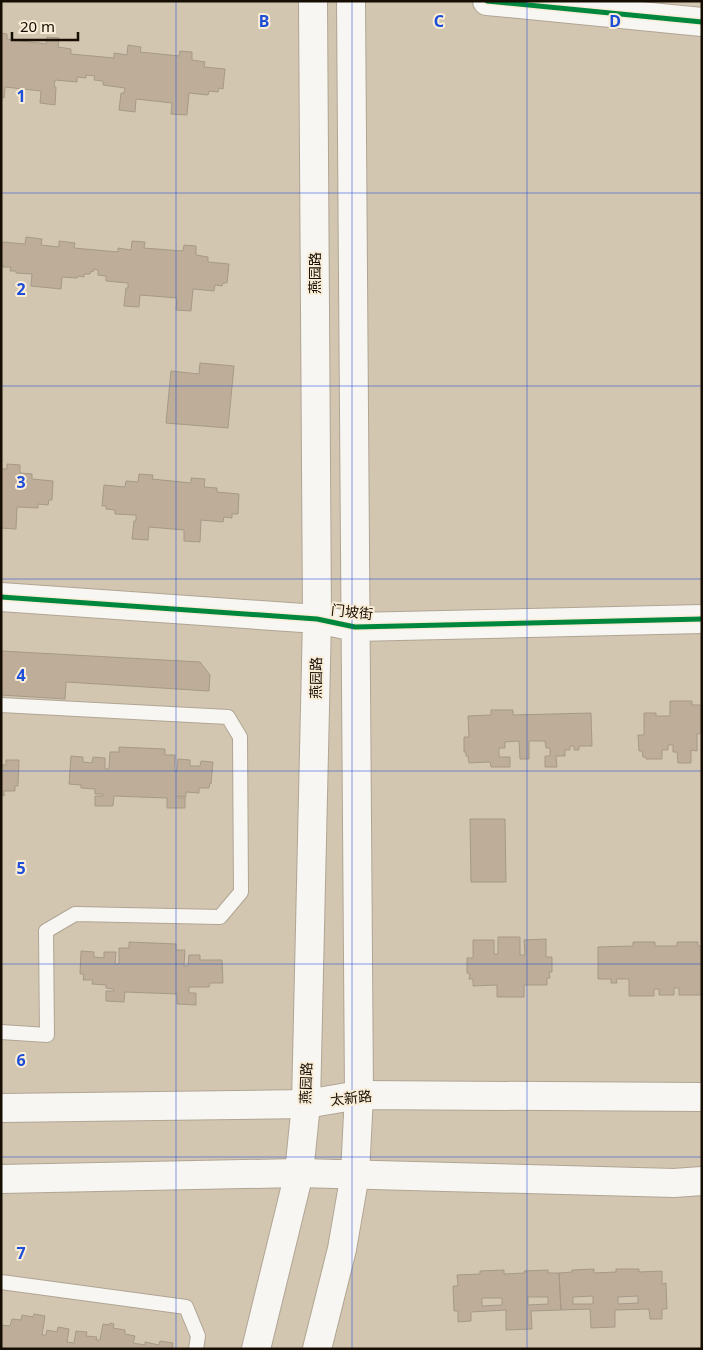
<svg xmlns="http://www.w3.org/2000/svg" width="703" height="1350" viewBox="0 0 703 1350" font-family="'Noto Sans','Noto Sans SC',sans-serif">
	<style>
		.building { fill: #bead98; stroke: #a59989; fill-rule: evenodd }
		.lines { fill: none; stroke-linecap: round; stroke-linejoin: round }
		.lane-casing { stroke: #b0a594; stroke-width: 16 }
		.secondary-casing { stroke: #b0a594; stroke-width: 30 }
		.primary-casing { stroke: #b0a594; stroke-width: 30 }
		.lane { stroke: #f8f6f3; stroke-width: 14 }
		.secondary { stroke: #f8f6f3; stroke-width: 28 }
		.primary { stroke: #f8f6f3; stroke-width: 28 }
		.cycleway-casing { stroke: #f9edd8; stroke-width: 8 }
		.cycleway { stroke: #00873e; stroke-width: 5 }
		.grid { fill: none; stroke: #1d4ed8; stroke-width: 1; stroke-opacity: 0.55 }
		.labels { text-anchor: middle; stroke-width: 4; stroke-linejoin: round; paint-order: stroke }
		.street-label { font-size: 14px; fill: #160e02; stroke: #f9edd8 }
		.grid-label { font-size: 16px; text-anchor: middle; font-weight: bold; fill: #1d4ed8; stroke: #f9edd8; stroke-width: 4; stroke-linejoin: round; paint-order: stroke }
	</style>
	<rect width="100%" height="100%" fill="#d3c6b0"/>
	<path class="building" d="M1 33 7 34V39L46 44 47 37 59 38 58 47 71 49V54L114 58V53L127 55 128 45 141 47 140 52 179 56 180 51 192 52V60L205 62 204 67 225 69 223 89 219 88 218 92 209 91 208 95 189 93 187 115 171 114 172 103 136 99 135 112 119 110 121 93H124L125 88 103 85V81L94 80 95 76 86 75V78L77 77V82L55 80 54 87H56L55 105 40 103 41 91 5 87 4 98 1 97Z
		M26 237 42 239 41 245 59 247V241L75 243 74 248 118 252V248L131 250 132 241 145 242 144 248 183 251 184 245 196 246V255L208 257V262L229 264 227 283H223L222 286 215 285 214 291 193 289 191 311 176 310 177 298 140 295 139 307 124 306 126 288H128V283L106 281V276L98 275V270L94 269 93 272 91 271 90 274H84V277L78 276 77 278 62 277 61 289 31 286 32 274 16 273V271H10L11 267H3V264L1 263 2 242 25 244Z
		M200 363 234 366 228 428 166 423 171 371 199 374Z
		M7 464 20 465V473L32 474V479L53 481 52 500H49L48 505 38 504V508L17 507 16 529 1 528V469H7Z
		M139 474 153 475 152 479 191 483V478L205 479 204 487 217 488V492L239 494 238 514H232V518L224 517 223 522 201 520 200 542 184 541V530L149 527 148 540 132 539 134 521H136V515L115 514V510L106 509V506H102L104 485 125 487 126 481 138 482Z
		M1 651 200 662 210 675 209 691 66 682 65 699 1 695Z
		M670 701H692V705H702V733L697 734V751L691 750V763H678L677 752H673V745H668V750H662V759H646V757H643L642 751H639L638 735H644V713H656V716H670Z
		M491 710H513V715L591 713 592 746H579V750H574V746H570V750H565V756H556L557 767H545V756H550V748H546L545 741H529V759H520L519 741 505 742V748H499V757H510V767H491L490 762 469 763 468 756H466V752H464V737H469L468 716 491 715Z
		M119 747 165 749V755H175L174 771H177L178 759 190 760V766H200L201 761 213 762 211 784 210 783 209 788H199V793L186 792V797L178 796V798H185V808H167V798L114 796 113 806H95V796H103V794H95V789L81 788V785L69 784 71 756 83 757V762L92 763 93 757 105 758V769H109L110 752H119Z
		M6 760H19L18 786H15V791H4V796L1 795V765H6Z
		M470 819H505L506 882H471Z
		M498 937H520V955H525L524 940 546 939V957H552V972H549L550 978H547V985H524V997H497V985L473 986V979H469L470 974 467 973V958H473V940H494V954H498Z
		M129 942 176 944V950H185L184 966H188L189 955H200V960H222L223 983H210L209 987H189V993H196V1005L177 1004V994L125 992 124 1002 106 1001V991H114V989L106 988V985L92 984 93 980H83L84 974H80L81 951 94 952V957L104 958V952H116L115 964H119V948H129Z
		M633 942H655V946H677V942H698V946H702V995H679V988H674V995H659V989H654V996H629V979H616L617 983H611V979H598V947L633 946Z
		M594 1269V1273L616 1272V1269H639V1272L662 1271V1284L666 1283 667 1309H662V1319H650L649 1309 615 1310V1327L591 1328 590 1309 561 1310 559 1273 572 1272V1270ZM593 1296V1304H573V1297ZM638 1296V1303L618 1304V1297Z
		M504 1270V1274L525 1273 524 1271 548 1270V1273H559L561 1310 531 1311 532 1329 506 1330V1310L471 1312V1321L458 1322V1311H454L453 1286H458L457 1275 480 1274V1271ZM528 1297H548V1304L528 1305ZM482 1298H502V1305L482 1306Z
		M34 1314 45 1316 42 1335H46L47 1330 57 1332 58 1327 69 1329 67 1342 74 1343 76 1331 87 1332 86 1336 97 1337 96 1340H100L103 1324 109 1325 110 1323 114 1324 113 1328 125 1330V1334L135 1336 133 1343 145 1345V1342L159 1345 160 1341 173 1343 172 1349H1V1325L10 1326 12 1319 21 1320 22 1315 33 1317Z"/>
	<g class="lines">
		<g class="lane-casing">
			<path id="lane" d="M1 705 228 717 240 737 241 892 220 917 75 914 46 931 47 1035 1 1032
				M1 1282 186 1307 198 1336 196 1349"/>
		</g>
		<g class="secondary-casing">
			<path id="secondary" d="M487 1 702 22
				M1 597 317 619 355 627 702 619
				M256 1349 299 1173 306 1104 317 619 313 1
				M317 1349 342 1249 355 1174 359 1095 351 1"/>
		</g>
		<g class="primary-casing">
			<path id="primary" d="M1 1108 306 1104 359 1095 702 1097
				M1 1179 299 1173 674 1183 702 1181"/>
		</g>
		<use href="#lane" class="lane"/>
		<use href="#secondary" class="secondary"/>
		<use href="#primary" class="primary"/>
		<g class="cycleway-casing">
			<path id="cycleway" d="M487 1 702 22
				M1 597 317 619 355 627 702 619"/>
		</g>
		<use href="#cycleway" class="cycleway"/>
	</g>
	<path class="grid" d="M176 1V1349M352 1V1349M527 1V1349M1 193H702M1 386H702M1 579H702M1 771H702M1 964H702M1 1157H702"/>
	<g class="labels">
		<g class="street-label">
			<text transform="translate(315 273) rotate(-90)" y="5">燕园路</text>
			<text transform="translate(352 612) rotate(6)" y="5">门坡街</text>
			<text transform="translate(316 678) rotate(-89)" y="5">燕园路</text>
			<text transform="translate(306 1083) rotate(-88)" y="5">燕园路</text>
			<text transform="translate(351 1098) rotate(-6)" y="5">太新路</text>
		</g>
	</g>
	<g class="grid-label">
		<text x="264" y="27">B</text>
		<text x="439" y="27">C</text>
		<text x="615" y="27">D</text>
		<text x="21" y="102">1</text>
		<text x="21" y="295">2</text>
		<text x="21" y="488">3</text>
		<text x="21" y="681">4</text>
		<text x="21" y="874">5</text>
		<text x="21" y="1066">6</text>
		<text x="21" y="1259">7</text>
	</g>
	<rect width="703" height="1350" fill="none" stroke="#160e02" stroke-width="5"/>
	<path d="M12 32v8h66v-8" fill="none" stroke="#160e02" stroke-width="2.5"/>
	<text x="20" y="32" font-size="15" fill="#160e02" stroke="#f9edd8" stroke-width="4" paint-order="stroke">20 m</text>
</svg>
